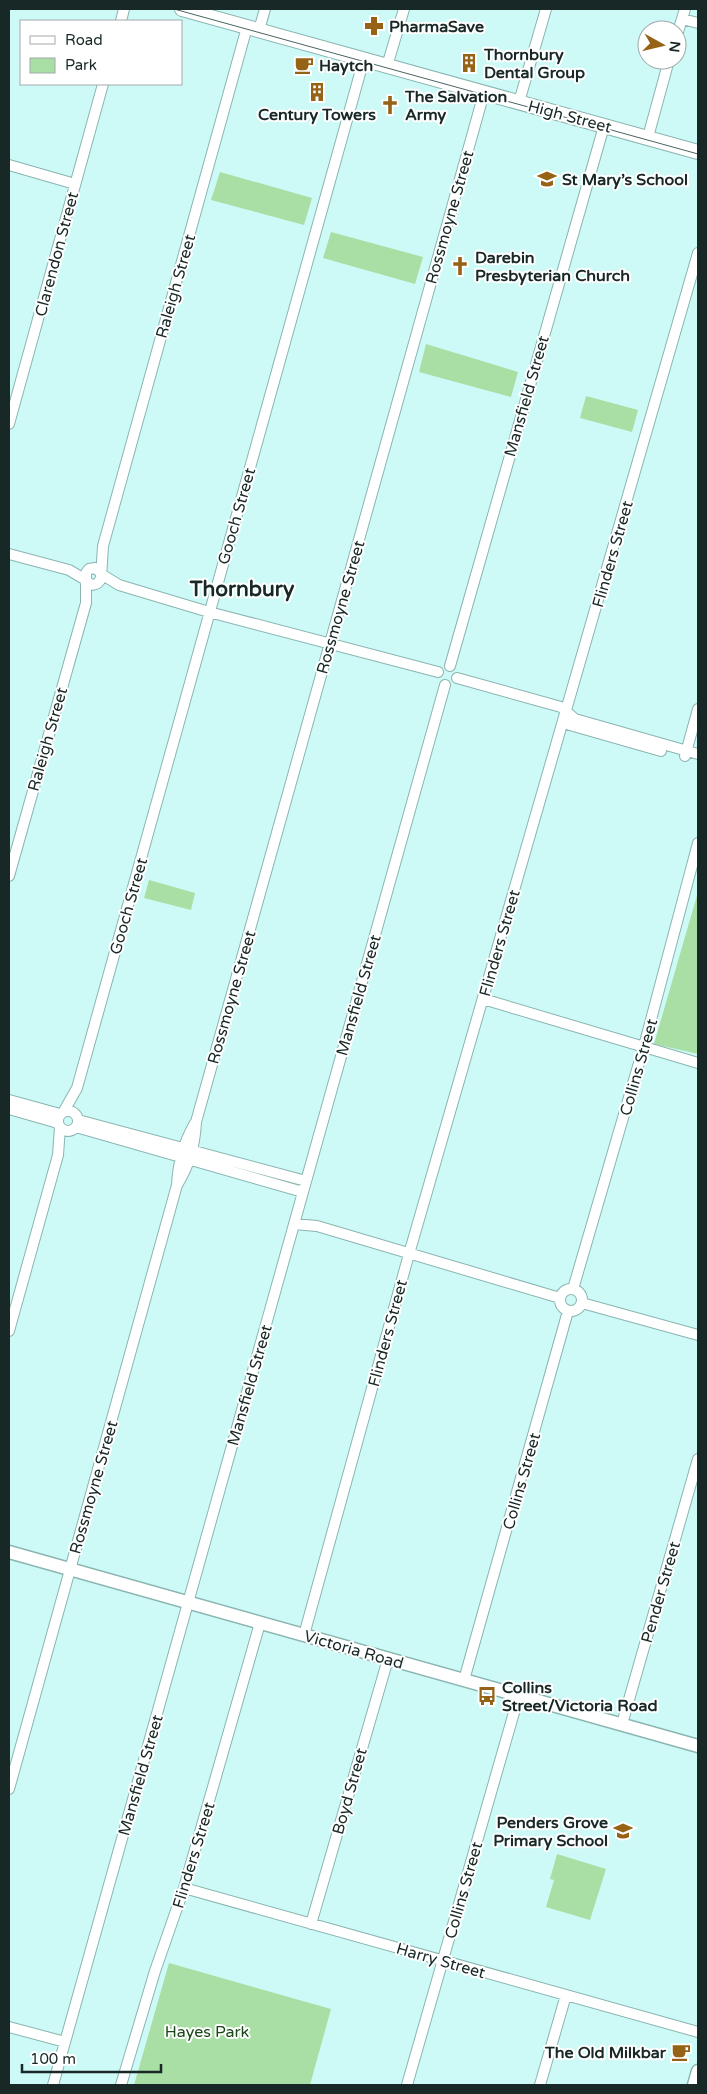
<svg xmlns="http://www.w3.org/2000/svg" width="707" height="2094" viewBox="0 0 707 2094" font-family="'Varela Round',sans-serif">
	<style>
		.green { fill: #a9dfa4 }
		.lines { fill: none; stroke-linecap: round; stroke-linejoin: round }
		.minor-casing { stroke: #8ab5b1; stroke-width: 12 }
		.tertiary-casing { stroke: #8ab5b1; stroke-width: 15 }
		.secondary-casing { stroke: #8ab5b1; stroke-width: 16 }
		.minor { stroke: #fff; stroke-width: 10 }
		.tertiary { stroke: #fff; stroke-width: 12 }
		.secondary { stroke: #fff; stroke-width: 14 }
		.tram { stroke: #4b6462; stroke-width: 1 }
		.labels { text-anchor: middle; stroke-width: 4; stroke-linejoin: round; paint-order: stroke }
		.poi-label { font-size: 16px; font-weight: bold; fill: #172827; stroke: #fff; text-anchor: start }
		.street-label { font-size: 16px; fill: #172827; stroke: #fff }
		.park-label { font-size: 16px; fill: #1a4817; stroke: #fff }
		.district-label { font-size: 21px; font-weight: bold; fill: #172827; stroke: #fff }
	</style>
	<rect width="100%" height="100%" fill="#cdfaf7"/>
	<path class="green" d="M220 172 312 198 304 225 211 200Z
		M331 232 423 257 415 284 323 258Z
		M426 344 518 372 511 397 419 372Z
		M586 396 638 410 632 432 580 418Z
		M149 880 195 893 191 910 144 898Z
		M698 892V1054L654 1044Z
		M557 1854 606 1869 590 1920 546 1907 554 1880 550 1879Z
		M169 1963 331 2009 310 2085H134Z"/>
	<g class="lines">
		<g class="minor-casing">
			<path id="minor" d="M682 19 698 23
				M121 21 124 9
				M259 30 265 9
				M677 35 685 9
				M387 66 404 9
				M519 102 546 9
				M648 137 669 60
				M9 165 75 184
				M9 424 103 84
				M9 554 69 570 86 580
				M101 573 95 568 89 569 86 573V580C90 587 98 586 101 578L103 546 247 27
				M101 574 119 585 209 612 438 672
				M450 666 604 126
				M457 678 561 707 575 719 698 754
				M563 723 661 751
				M685 756 698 709
				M9 876 86 603V581
				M483 999 698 1063
				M9 1100 60 1114
				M9 1109 58 1123
				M58 1121a10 10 0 1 1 20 0a10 10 0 1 1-20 0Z
				M64 1111 77 1088 364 59
				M78 1120 306 1181
				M76 1127 303 1192
				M177 1185C189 1166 195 1144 196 1122L484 93
				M294 1224 317 1226 560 1298
				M560 1300a11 11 0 1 1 22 0a11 11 0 1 1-22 0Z
				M573 1289 644 1046 698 843
				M582 1303 698 1335
				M9 1331 58 1155 60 1127
				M304 1635 409 1254 698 253
				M464 1680 568 1311
				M622 1724 698 1459
				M9 1789 177 1185C178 1164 184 1142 195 1123
				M184 1888 698 2032
				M311 1924 388 1659
				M9 2027 65 2042
				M53 2085 445 685
				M121 2085 155 1971 184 1888 260 1623
				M407 2085 519 1695
				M540 2085 566 1995"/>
		</g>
		<g class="tertiary-casing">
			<path id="tertiary" d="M9 1552 698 1746
				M694 2085 698 2071"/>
		</g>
		<g class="secondary-casing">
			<path id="secondary" d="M182 9 698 152"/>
		</g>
		<use href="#minor" class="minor"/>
		<use href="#tertiary" class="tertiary"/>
		<use href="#secondary" class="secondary"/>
		<path class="tram" d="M174 9 698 154"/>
	</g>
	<defs>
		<g id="pharmacy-bare" transform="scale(1.5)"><path d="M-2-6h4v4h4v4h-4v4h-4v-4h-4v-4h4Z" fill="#956216" stroke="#fff" stroke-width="2.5" paint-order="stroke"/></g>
		<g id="building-bare" transform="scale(1.5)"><path d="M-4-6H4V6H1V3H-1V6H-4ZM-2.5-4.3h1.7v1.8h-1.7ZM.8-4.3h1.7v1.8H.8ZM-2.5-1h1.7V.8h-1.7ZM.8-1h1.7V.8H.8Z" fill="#956216" stroke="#fff" stroke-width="2.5" paint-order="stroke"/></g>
		<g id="cafe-bare" transform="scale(1.5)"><path d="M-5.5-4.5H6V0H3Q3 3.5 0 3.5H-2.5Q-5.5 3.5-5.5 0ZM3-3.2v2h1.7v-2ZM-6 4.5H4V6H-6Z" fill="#956216" stroke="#fff" stroke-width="2.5" paint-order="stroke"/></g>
		<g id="church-bare" transform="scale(1.5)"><path d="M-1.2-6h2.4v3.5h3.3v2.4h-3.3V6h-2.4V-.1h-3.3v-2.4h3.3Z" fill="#956216" stroke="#fff" stroke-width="2.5" paint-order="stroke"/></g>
		<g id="school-bare" transform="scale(1.5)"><path d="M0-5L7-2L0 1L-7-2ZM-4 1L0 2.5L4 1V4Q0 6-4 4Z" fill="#956216" stroke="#fff" stroke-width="2.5" paint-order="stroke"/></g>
		<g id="bus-bare" transform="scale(1.5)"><path d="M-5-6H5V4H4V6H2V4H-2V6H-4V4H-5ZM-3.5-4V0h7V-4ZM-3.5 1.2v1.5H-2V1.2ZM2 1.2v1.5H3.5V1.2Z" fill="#956216" stroke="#fff" stroke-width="2.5" paint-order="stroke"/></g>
	</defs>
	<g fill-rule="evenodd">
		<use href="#pharmacy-bare" x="374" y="26"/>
		<use href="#building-bare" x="469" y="63"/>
		<use href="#cafe-bare" x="304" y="65"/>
		<use href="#building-bare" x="317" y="92"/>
		<use href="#church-bare" x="390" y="105"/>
		<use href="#school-bare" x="547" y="179"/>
		<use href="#church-bare" x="460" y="266"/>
		<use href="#bus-bare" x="487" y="1696"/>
		<use href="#school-bare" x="623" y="1831"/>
		<use href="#cafe-bare" x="681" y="2052"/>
	</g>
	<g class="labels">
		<g class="poi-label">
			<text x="389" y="32">PharmaSave</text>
			<text x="484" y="60">Thornbury<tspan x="484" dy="18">Dental Group</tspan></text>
			<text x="319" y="71">Haytch</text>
			<text x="405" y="102">The Salvation<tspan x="405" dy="18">Army</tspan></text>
			<text x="317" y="120" text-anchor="middle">Century Towers</text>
			<text x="562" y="185">St Mary’s School</text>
			<text x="475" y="263">Darebin<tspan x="475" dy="18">Presbyterian Church</tspan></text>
			<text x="502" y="1693">Collins<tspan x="502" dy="18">Street/Victoria Road</tspan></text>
			<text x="608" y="1828" text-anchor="end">Penders Grove<tspan x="608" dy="18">Primary School</tspan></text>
			<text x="666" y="2058" text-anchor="end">The Old Milkbar</text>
		</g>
		<g class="street-label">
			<text transform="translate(570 116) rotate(15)" y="6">High Street</text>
			<text transform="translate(449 217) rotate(-74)" y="6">Rossmoyne Street</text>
			<text transform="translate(56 254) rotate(-75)" y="6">Clarendon Street</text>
			<text transform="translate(175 286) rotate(-74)" y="6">Raleigh Street</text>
			<text transform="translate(526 396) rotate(-74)" y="6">Mansfield Street</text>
			<text transform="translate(236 516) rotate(-74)" y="6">Gooch Street</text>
			<text transform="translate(612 554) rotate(-74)" y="6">Flinders Street</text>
			<text transform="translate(340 607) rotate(-74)" y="6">Rossmoyne Street</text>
			<text transform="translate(47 739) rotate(-74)" y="6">Raleigh Street</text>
			<text transform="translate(128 906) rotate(-74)" y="6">Gooch Street</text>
			<text transform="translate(499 943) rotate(-74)" y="6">Flinders Street</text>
			<text transform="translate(358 995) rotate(-74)" y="6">Mansfield Street</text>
			<text transform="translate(231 997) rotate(-74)" y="6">Rossmoyne Street</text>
			<text transform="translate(638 1067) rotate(-74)" y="6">Collins Street</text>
			<text transform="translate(387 1333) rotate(-75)" y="6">Flinders Street</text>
			<text transform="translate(249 1385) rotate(-74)" y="6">Mansfield Street</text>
			<text transform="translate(521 1481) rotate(-74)" y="6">Collins Street</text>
			<text transform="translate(93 1487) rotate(-74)" y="6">Rossmoyne Street</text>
			<text transform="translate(660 1592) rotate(-74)" y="6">Pender Street</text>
			<text transform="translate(354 1649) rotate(16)" y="6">Victoria Road</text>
			<text transform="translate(140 1775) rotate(-74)" y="6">Mansfield Street</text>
			<text transform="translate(349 1791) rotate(-74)" y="6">Boyd Street</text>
			<text transform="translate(193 1855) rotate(-73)" y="6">Flinders Street</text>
			<text transform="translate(463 1890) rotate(-74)" y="6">Collins Street</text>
			<text transform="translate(441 1960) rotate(16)" y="6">Harry Street</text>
		</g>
		<g class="park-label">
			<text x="207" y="2037">Hayes Park</text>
		</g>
		<g class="district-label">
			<text x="242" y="596">Thornbury</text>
		</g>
	</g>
	<rect width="707" height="2094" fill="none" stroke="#172827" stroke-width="20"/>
	<rect x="20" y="20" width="162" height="65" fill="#ffffff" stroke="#a2a9a9"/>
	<rect x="30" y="36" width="25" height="8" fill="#ffffff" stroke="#a2a9a9"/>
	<text x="65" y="45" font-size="15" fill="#172827">Road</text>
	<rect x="30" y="58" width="25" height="15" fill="#a9dfa4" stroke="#a2a9a9"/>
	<text x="65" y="70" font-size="15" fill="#172827">Park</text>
	<g transform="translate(662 45) rotate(98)"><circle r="24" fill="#ffffff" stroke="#a2a9a9"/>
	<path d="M0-4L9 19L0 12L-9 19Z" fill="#956216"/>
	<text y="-8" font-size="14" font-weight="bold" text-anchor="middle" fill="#172827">N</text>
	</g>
	<path d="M22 2064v8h139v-8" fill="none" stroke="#172827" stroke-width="2.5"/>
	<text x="30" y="2064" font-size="15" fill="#172827" stroke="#ffffff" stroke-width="4" paint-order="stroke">100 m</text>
</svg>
